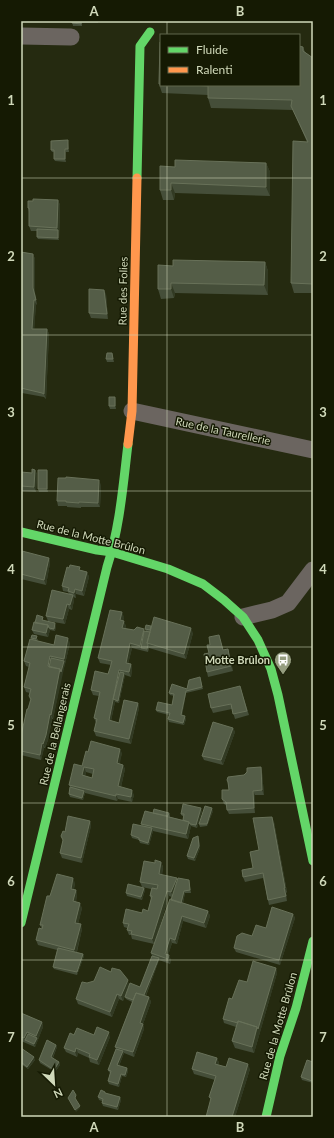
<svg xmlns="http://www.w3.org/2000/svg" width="334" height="1138" viewBox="0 0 334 1138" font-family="Lato,sans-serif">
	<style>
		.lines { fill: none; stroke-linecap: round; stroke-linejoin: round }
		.street { stroke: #6b6560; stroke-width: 17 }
		.fast { stroke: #63d668; stroke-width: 9 }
		.slow { stroke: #ff974d; stroke-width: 9 }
		.wall { fill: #454e39; fill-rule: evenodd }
		.shaded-wall { fill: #323a23 }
		.building { fill: #545d47; stroke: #687159; fill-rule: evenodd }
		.grid { fill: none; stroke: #d0d9ba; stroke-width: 1; stroke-opacity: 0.55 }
		.labels { text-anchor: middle; stroke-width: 3; stroke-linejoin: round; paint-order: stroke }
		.street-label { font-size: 11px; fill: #d0d9ba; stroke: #151a03 }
		.poi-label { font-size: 11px; font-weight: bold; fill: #d0d9ba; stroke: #151a03; text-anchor: end }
		.neatline { fill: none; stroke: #d0d9ba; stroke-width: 1.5 }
		.grid-label { font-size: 13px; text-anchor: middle; font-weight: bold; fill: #d0d9ba }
	</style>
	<rect width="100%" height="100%" fill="#252a10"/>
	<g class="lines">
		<path class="street" d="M21 36 71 37
			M132 411 313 450
			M243 617 272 610 288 603 313 570"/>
		<path class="fast" d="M137 178 140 46 150 32
			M21 532 97 550 112 552 168 569 203 584 224 600 243 617 258 640 271 669 278 695 313 861
			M21 923 107 567C120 527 123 485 128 444
			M266 1117 280 1056 296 1008 313 941"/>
		<path class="slow" d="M128 444 132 411 137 178"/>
	</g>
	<path class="wall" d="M72 21H98V23H82V26H73Z
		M161 42V85H299L303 47 305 52 313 58V293H294L291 283 307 142 293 110 211 108 208 98V95L162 93 159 84Z
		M68 143 69 152H66V162L55 161 54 159V152H52L51 150Z
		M266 163 270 172V196L175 193 174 200H163L160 190 175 167Z
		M58 200 60 205 59 240 38 239 37 237V231H31L29 226V212L28 208Z
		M21 252 33 254 35 259V293L37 305 36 304 34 329H47L49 334 46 399 44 397 22 393 21 390Z
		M265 262 268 271V295L175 293 174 298 161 299 158 289 173 266Z
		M106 294 108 319 91 318 89 313Z
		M112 353 114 362H107L106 359Z
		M116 399V409H110L109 406Z
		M21 466 23 472 32 473 35 470 37 474 36 492 21 491Z
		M47 470 48 473V492H39L38 489Z
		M101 485 100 507H81V508L67 507V506H58L57 501Z
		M21 554 49 558 50 563 46 585 21 579Z
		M81 570 87 572 89 577 84 596 76 594V598L73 597 74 600 72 610 69 609 65 624 48 621 46 616 69 594 68 592 63 591 62 586Z
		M43 617V621L56 626 55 631 50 630 48 637 34 634 32 630 35 623Z
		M124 617 123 621 126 626 125 629 134 630 146 631 145 629 151 626 193 633 186 659 149 648 148 652 132 648 128 664H131L132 669 131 677 125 675 119 703 115 702 111 721 119 723 138 703 139 708 131 744 96 736 94 731 96 723 94 718 99 696 93 695 91 690 108 674 111 665 100 663 98 658Z
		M219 635 223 650 228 649 229 653 233 671 208 677 207 672 210 645Z
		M31 638 38 639 37 641 54 645 70 643 65 664 62 674 53 719H52L48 740 45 748H44L41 760 21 755V736L30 700 29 696 30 693 26 692 24 687 29 667 26 666 24 661 32 640Z
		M200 677 203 689 186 693 182 715 186 719 184 725 169 722 168 719 169 715 157 712 156 710 172 705 174 696 170 695 169 693 187 689Z
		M240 686 249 715 235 719 232 709 213 713 211 708Z
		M233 728 235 732 223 765 204 760 202 756Z
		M122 753 119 764 123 765 125 769 121 787 134 795 132 802 118 799 117 801 85 793 83 800 70 797 69 794 70 787 69 785 82 766ZM86 772 93 774 92 778 85 776Z
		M261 767 262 772 264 795H255V813L229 814 227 810V806L224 804 222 799 229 790 228 784 227 780 244 775Z
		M202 811 197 828 191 826 188 839 153 831 149 845 140 843 139 840 132 838 131 835 142 826 141 824 153 813H169L170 815V817L183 820 184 816H182L181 814Z
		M213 811 207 826 200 827 199 824Z
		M90 821 91 826 82 863 62 858 60 853 63 841 61 836 65 832Z
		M274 822 287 892 286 893 287 901 269 905 268 900 263 878 245 882 243 877 253 868 259 850Z
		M199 839 200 848 195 861 188 859 187 856Z
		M161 862 163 867 162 875 178 880H189L191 893H185L183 903 208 911 210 916 206 928 183 921 177 944 172 943 168 955 171 960 170 964 159 960 146 996 149 997 151 1002 143 1024 144 1029 134 1057 124 1053 119 1066 127 1068 128 1071 126 1077 122 1076 119 1087 109 1084 108 1081 110 1073 109 1072 108 1070 116 1049 115 1047 132 1002 126 999 125 997 140 987 152 956 151 953 172 897 169 896 154 944 132 939 131 935H129L127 930V928L124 927 123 923 148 911 151 899 150 896 151 889 142 887 140 882 155 863Z
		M75 883 74 889 76 890 77 894 76 902 82 908 78 924 82 929 77 952 83 954 84 956 77 975 54 969 53 967 57 950 38 945 36 940 42 929 40 925 50 896Z
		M144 888 145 890 142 900 127 896 126 893Z
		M293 914 295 918 280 965 236 952 234 948 266 928Z
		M276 968 277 973 254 1053 235 1048 232 1041 236 1027 224 1023 223 1019 232 999 247 982Z
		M87 983 129 985 123 1001 119 999 112 1017 78 1004 76 999Z
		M21 1013 42 1022 43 1027 35 1047 21 1041Z
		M74 1035H94L110 1037 99 1065 90 1062 89 1058 78 1053 77 1057 66 1052 64 1048Z
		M56 1045 57 1047 53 1058 59 1062 60 1065 55 1072 40 1063 39 1060Z
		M21 1048 35 1060 28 1069 21 1064Z
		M217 1058 219 1063 218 1065 226 1067 250 1069 235 1117H206L211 1100 209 1097 215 1080 194 1074 192 1069Z
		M313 1062V1083L302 1080 301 1077Z
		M106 1094 120 1097 121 1100 118 1110 103 1106 102 1103V1101L99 1100 98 1097Z"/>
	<path class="shaded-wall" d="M65 149 66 152V162L65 159Z
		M266 163 270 172V196L266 187Z
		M171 183 175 193 174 200 171 190Z
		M58 200 60 205 59 240 58 238V230L57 228Z
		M33 254 35 259V293L37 305 36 300 33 288Z
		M265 262 268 271V295L264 285Z
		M171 283 175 293 174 298 171 289Z
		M104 290 106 294 108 319 107 314Z
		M34 300 36 304 34 334 32 329Z
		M47 329 49 334 46 399 44 394Z
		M115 397 116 399V409L115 406Z
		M21 466 23 471 22 477 21 474Z
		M35 470 37 474 36 492 34 487Z
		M47 470 48 473V492L47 489Z
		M99 480 101 485 100 507 98 503Z
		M49 558 50 563 46 585 44 580Z
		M87 572 89 577 84 596 82 591Z
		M75 589 76 594V598L74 593Z
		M73 595 74 600 72 610 70 605Z
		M67 604 69 609 65 624 63 619Z
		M122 612 124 617 122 625 120 620Z
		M124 621 126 626 124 633 122 628Z
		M55 623 56 626 55 631 54 629Z
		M48 625 50 630 48 637 46 633Z
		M191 628 193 633 186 659 184 654Z
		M144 629 145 634 141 648 140 646Z
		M68 638 70 643 65 664 64 659Z
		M130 643 132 648 127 668 126 663Z
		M228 649 229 653 233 671 231 666Z
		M50 656 52 661 50 669 48 666Z
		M64 661 65 664 53 719 51 715 60 669Z
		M131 664 132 669 131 677 129 672Z
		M119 670 121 674 110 725 109 720Z
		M124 673 125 675 119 703 118 701Z
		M186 691V693L182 717 181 715Z
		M138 703 139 708 131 744 129 739Z
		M50 714 52 719 48 740 45 748 43 744Z
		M185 716 186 719 184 725 183 723Z
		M233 728 235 732 223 765 221 760Z
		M42 743 44 748 41 760 40 755Z
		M120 749 122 753 119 768 117 763Z
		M123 765 125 769 120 791 118 786Z
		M84 767 86 772 84 780 82 775Z
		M261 767 262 772 264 795 262 790Z
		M132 790 134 795 132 802 131 797Z
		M84 791 85 793 83 800 82 798Z
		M253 791 255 795V813L254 808Z
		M116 794 118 799 117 801 116 796Z
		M201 808 202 811 197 828 196 825Z
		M212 808 213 811 207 826V824Z
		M272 817 274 822 287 892 285 888Z
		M90 821 91 826 82 863 81 858Z
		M189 822 191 826 188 839 186 834Z
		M152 828 153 831 149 845 148 843Z
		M198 836 199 839 200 848 195 861 194 858Z
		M161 862 163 867 161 879 159 874Z
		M73 878 75 883 73 893 71 889Z
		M177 878 178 882 173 897 171 892Z
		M144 888 145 890 142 900 141 897Z
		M284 888 286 893 287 901 286 896Z
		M76 890 77 894 75 906 73 901Z
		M167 891 169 896 154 944 152 939Z
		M184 891 185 893 182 907 181 905Z
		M80 903 82 908 77 928 75 923Z
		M208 911 210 916 206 928 204 923Z
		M293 914 295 918 280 965 279 960Z
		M182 916 183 921 177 944 175 940Z
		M81 924 82 929 76 954 74 950Z
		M170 938 172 943 167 959 165 954Z
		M83 954 84 956 77 975V972Z
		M169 955 171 960 170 964 168 959Z
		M159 958V960L144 1000 143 997Z
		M276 968 277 973 254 1053 252 1047Z
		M128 980 129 985 123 1001 121 996Z
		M117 994 119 999 112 1017 110 1012Z
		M149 997 151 1002 143 1024 144 1029 134 1057 133 1052 140 1023Z
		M42 1022 43 1027 38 1040 36 1036Z
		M27 1032 29 1037 25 1040 24 1038Z
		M109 1032 110 1037 99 1065 97 1060Z
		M37 1038 38 1040 35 1047 34 1044Z
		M56 1045 57 1047 52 1059 51 1057Z
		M76 1048 78 1053 77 1057 75 1052Z
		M123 1051 124 1053 118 1068 117 1065Z
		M34 1057 35 1060 28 1069 27 1067Z
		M217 1058 219 1063 217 1069 215 1064Z
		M59 1062 60 1065 55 1072 54 1070Z
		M248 1064 250 1069 235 1117H232Z
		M127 1068 128 1071 126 1077 125 1075Z
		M121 1074 122 1076 119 1087 118 1084Z
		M120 1097 121 1100 118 1110 117 1107Z
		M80 1106V1108L76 1112 75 1110Z"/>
	<path class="building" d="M72 21H81V24L72 23Z
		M160 42H161V84H159Z
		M299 46 303 47V51L313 58V284L291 283 293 141 308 142 291 106 292 100 208 98V86L193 85H299Z
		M68 140V149H65V159H54V150H51V141Z
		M175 160 266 163V187L171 183V190H160V166L175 167Z
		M33 199 58 200 57 228 29 226V208H28V201H33Z
		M37 229 58 230V238L37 237Z
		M21 252 33 254V288L36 300H34L32 329H47L44 394 42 393 21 388Z
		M173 260 265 262 264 285 171 283V289H158V265L173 266Z
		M89 289 104 290 107 314 89 313Z
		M107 353H112L113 359H106Z
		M109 397H115V406H109Z
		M32 469 35 470 34 487 21 486V472L32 473Z
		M38 470H47V489H38Z
		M66 477 99 480 98 503 79 502V503L66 502V501H57L58 478H66Z
		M22 551 49 558 44 580 21 574Z
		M70 565 80 567 79 570 87 572 82 591 75 589 74 593 68 591 69 588 62 586 67 567 69 568Z
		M52 590 73 595 70 605 67 604 63 619 46 616Z
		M110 610 122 612 120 620 124 621 122 628 134 630 137 627 144 629 140 646 130 643 126 663 131 664 129 672 119 670 109 720 119 723 124 700 138 703 129 739 94 731 97 719 94 718 100 692 91 690 95 671 108 674 110 668 112 661 98 658Z
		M37 615 43 617 42 620 55 623 54 629 49 628 48 625 35 623Z
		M154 617 191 628 184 654 147 643Z
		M34 622 48 625 46 633 32 630Z
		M146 625 151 626 150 630 145 629Z
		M144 631 150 632 147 643 148 645 147 649 141 648Z
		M32 635 37 636 36 639 31 638Z
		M56 635 68 638 64 659 50 656 48 666 60 669 51 715 50 714 46 735 43 744 42 743 40 755 21 751V736L27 709H28L31 699 29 696 31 689 24 687 30 663 24 661 30 639 54 645Z
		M219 635 223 650 228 649 231 666 207 672 204 654 209 653 207 645H210L209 637Z
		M51 658 64 661 61 672 60 669 49 667Z
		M120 672 124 673 118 701 113 699Z
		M200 677 202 687 186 691 181 715 185 716 183 723 168 719 170 713 156 710 158 702 172 705 174 694 169 693 172 684 187 689 189 680Z
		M240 686 247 711 233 714 231 704 211 708 208 694Z
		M213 722 233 728 221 760 202 756Z
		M91 741 120 749 117 763 123 765 118 786 132 790 131 797 116 794V796L69 785 74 764 82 766 86 751 88 752ZM84 767 94 769 92 778 82 775Z
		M261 767 262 790 253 791 254 808 227 810 226 802 222 799V790H229L228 782 227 780 228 777 244 775 247 772V768Z
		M70 787 84 791 82 798 69 794Z
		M183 804 201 808 196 825 190 824 189 822 183 820 184 814H181Z
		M205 806 212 808 207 824H199Z
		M154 809 169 813 168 816 153 813Z
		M145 811 189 822 186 834 141 824Z
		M68 816 90 821 81 858 60 853 63 840 61 836 63 831 65 832Z
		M272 817 285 888H284L286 896 268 900 263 873 243 877 242 870 253 868 250 852 259 850 253 818Z
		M133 824 152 828 148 843 139 840V838L131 835Z
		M198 836 199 846 194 858 187 856 193 838Z
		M155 860 161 862 159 874 177 878 171 892 167 891 152 939 131 934 132 931 127 930 129 924 123 923 126 909 142 913 143 909 148 911 152 896H150L152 888 157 889 158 885 140 882 144 861 155 863Z
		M57 874 73 878 71 889 76 890 73 901 80 903 75 923 81 924 74 950 36 940 39 928 42 929 43 925H40L47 896H50Z
		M178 878 189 880 190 890 184 891 181 903 171 900Z
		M128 884 144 888 141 897 126 893Z
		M170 899 208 911 204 923 182 916 175 940 170 938 165 954 169 955 168 959 151 953Z
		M272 907 293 914 279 960 234 948 237 936 242 933 252 936 256 925 266 928Z
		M58 948 83 954 77 972 53 967Z
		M152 956 159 958 144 995 136 993 133 1000 125 997 130 983 140 987Z
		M253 961 276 968 258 1029 257 1027 238 1021V1023L223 1019 229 998 232 999 239 980 247 982Z
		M100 967 111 972 112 968 120 970 128 980 121 996 117 994 110 1012 76 999 82 982 87 983 94 981Z
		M136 993 149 997 140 1023 143 1024 133 1052 115 1047Z
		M21 1013 42 1022 36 1036 27 1032 24 1038 21 1037Z
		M238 1021 257 1027 252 1047 232 1041Z
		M97 1027 109 1032 97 1060 89 1057 90 1054 76 1048 75 1052 64 1048 70 1033 74 1035 77 1028 94 1035Z
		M28 1034 37 1038 34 1044 25 1040Z
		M47 1040 56 1045 51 1057 59 1062 54 1070 39 1060Z
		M21 1048 34 1057 27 1067 21 1062Z
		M116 1049 123 1051 117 1065 127 1068 125 1075 121 1074 118 1084 108 1081 111 1071 108 1070Z
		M197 1052 217 1058 215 1064 226 1067 229 1058 248 1064 232 1117H206L211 1098 209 1097 216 1076 192 1069Z
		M307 1060 313 1062V1079L312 1081 301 1077Z
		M73 1090 76 1095 75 1098 80 1106 75 1110 68 1098Z
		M101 1090 105 1092V1093L120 1097 117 1107 102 1103 103 1099 98 1097Z"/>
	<path class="grid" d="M167 21V35M167 85V1117M21 178H313M21 335H313M21 491H313M21 647H313M21 803H313M21 960H313"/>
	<defs>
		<g id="bus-pin" transform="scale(0.9)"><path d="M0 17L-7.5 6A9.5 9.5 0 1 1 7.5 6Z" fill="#949c7e" stroke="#151a03"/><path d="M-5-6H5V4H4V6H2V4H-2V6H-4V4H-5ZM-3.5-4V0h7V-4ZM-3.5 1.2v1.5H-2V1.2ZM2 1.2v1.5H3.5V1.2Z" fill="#fff"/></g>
	</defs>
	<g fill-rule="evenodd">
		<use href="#bus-pin" x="283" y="660"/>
	</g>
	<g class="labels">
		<g class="street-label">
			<text transform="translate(123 291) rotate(-89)" y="4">Rue des Folies</text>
			<text transform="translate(223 431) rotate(12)" y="4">Rue de la Taurellerie</text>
			<text transform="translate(91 537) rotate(14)" y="4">Rue de la Motte Brûlon</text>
			<text transform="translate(55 734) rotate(-77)" y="4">Rue de la Bellangerais</text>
			<text transform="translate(278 1026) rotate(-74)" y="4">Rue de la Motte Brûlon</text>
		</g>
		<g class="poi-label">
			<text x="270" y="664">Motte Brûlon</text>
		</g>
	</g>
	<rect width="334" height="1138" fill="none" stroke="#151a03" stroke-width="44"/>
	<rect x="160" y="34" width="140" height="52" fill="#151a03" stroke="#60664c"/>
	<rect x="168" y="47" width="20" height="6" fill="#63d668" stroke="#60664c"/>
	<text x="196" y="54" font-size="12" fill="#d0d9ba">Fluide</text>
	<rect x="168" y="67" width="20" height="6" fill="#ff974d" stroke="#60664c"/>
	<text x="196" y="74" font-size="12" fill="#d0d9ba">Ralenti</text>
	<g transform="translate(54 1084) rotate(155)" stroke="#151a03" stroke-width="3" paint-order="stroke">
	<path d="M0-3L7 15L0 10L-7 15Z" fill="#d0d9ba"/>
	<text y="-6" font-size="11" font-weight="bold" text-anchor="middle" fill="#d0d9ba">N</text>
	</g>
	<rect x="22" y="22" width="290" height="1094" class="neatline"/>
	<g class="grid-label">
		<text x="94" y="16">A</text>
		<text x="240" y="16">B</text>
		<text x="11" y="105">1</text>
		<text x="323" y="105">1</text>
		<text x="11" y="261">2</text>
		<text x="323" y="261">2</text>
		<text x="11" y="417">3</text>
		<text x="323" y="417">3</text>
		<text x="11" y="574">4</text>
		<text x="323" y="574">4</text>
		<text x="11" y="730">5</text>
		<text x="323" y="730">5</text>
		<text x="11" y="886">6</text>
		<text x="323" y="886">6</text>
		<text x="11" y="1042">7</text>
		<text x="323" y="1042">7</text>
		<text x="94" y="1132">A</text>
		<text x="240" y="1132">B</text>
	</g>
</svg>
